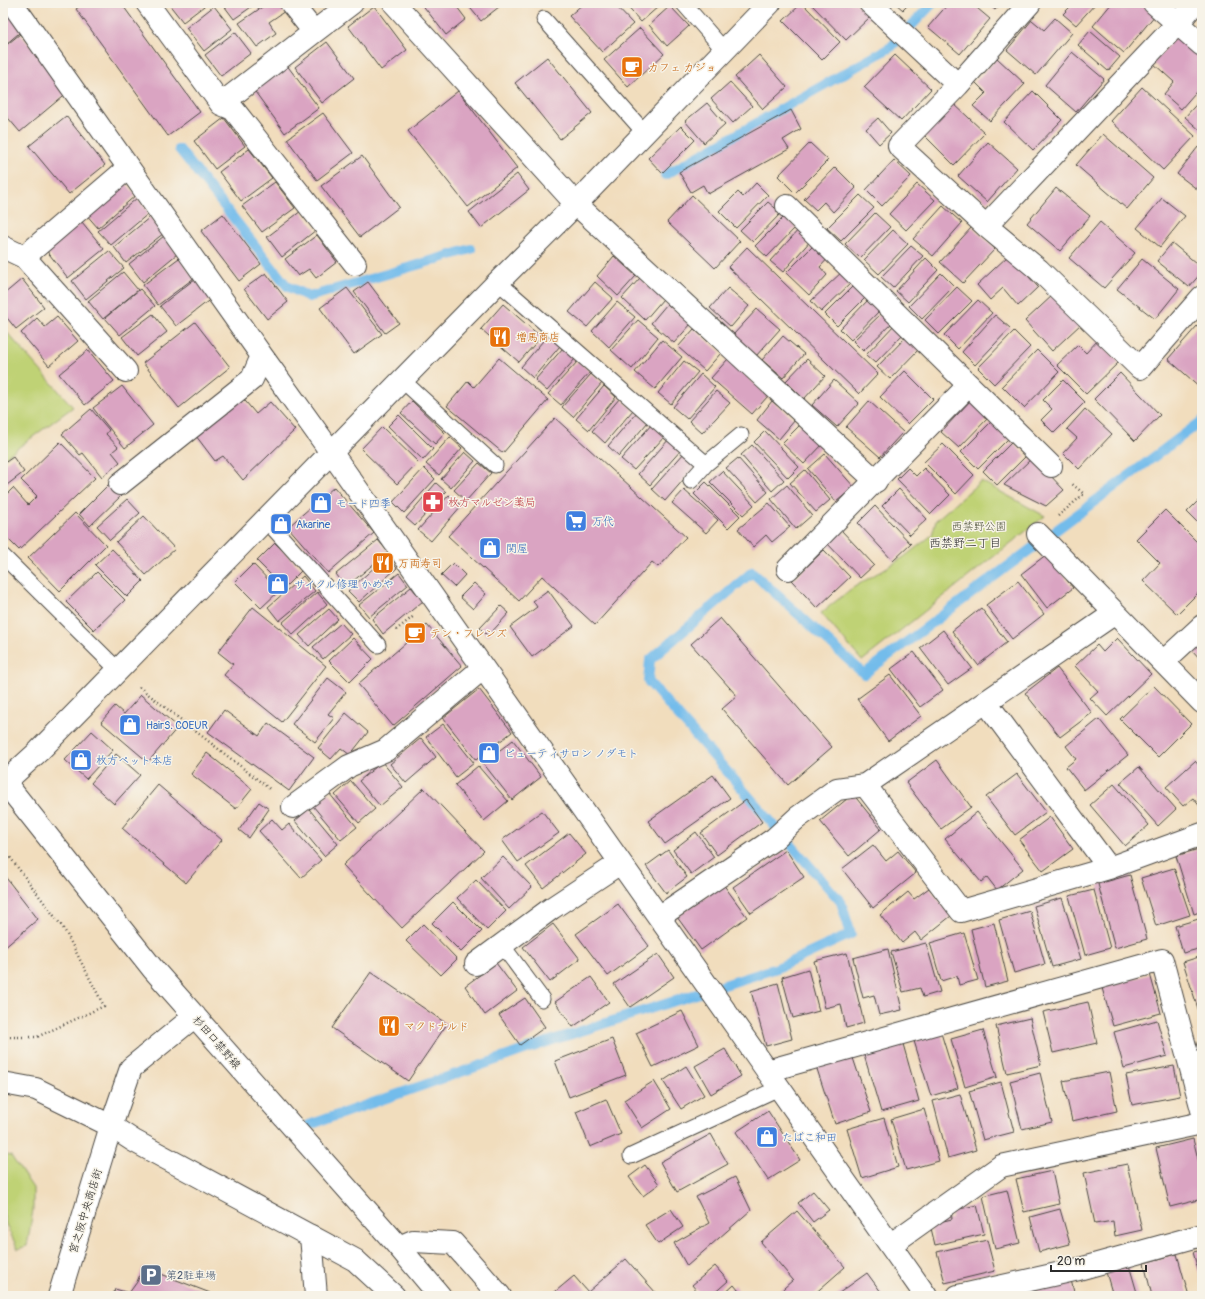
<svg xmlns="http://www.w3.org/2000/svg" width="1205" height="1299" viewBox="0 0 1205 1299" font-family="Pangolin,'Klee One',sans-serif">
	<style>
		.green { fill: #bfd275; stroke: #757e50 }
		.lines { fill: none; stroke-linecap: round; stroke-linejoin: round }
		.stream { stroke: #73bceb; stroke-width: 10 }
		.building { fill: #daa4c2 }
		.lane-casing { stroke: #494641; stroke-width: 17 }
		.street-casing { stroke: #494641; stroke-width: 24 }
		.secondary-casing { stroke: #494641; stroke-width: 24 }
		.path { stroke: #494641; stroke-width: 2.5; stroke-dasharray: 1 3; stroke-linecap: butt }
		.lane { stroke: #fff; stroke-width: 15 }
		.street { stroke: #fff; stroke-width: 22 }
		.secondary { stroke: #fff; stroke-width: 22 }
		.labels { text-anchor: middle; stroke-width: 3; stroke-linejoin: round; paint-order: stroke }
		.food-label { font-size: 11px; fill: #c56008; stroke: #f7f3e8; text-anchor: start }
		.health-label { font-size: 11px; fill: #be3a42; stroke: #f7f3e8; text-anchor: start }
		.shop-label { font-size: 11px; fill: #366cbe; stroke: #f7f3e8; text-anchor: start }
		.park-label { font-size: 11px; fill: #50553e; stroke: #f7f3e8 }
		.street-label { font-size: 11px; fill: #2b2b2b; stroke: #f7f3e8 }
		.service-label { font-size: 11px; fill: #4e5e75; stroke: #f7f3e8; text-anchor: start }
		.neighbourhood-label { font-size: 12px; fill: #2b2b2b; stroke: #f7f3e8 }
	</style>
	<rect width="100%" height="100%" fill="#f7f3e8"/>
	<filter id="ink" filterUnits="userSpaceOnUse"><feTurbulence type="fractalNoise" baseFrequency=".025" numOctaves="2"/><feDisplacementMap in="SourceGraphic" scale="8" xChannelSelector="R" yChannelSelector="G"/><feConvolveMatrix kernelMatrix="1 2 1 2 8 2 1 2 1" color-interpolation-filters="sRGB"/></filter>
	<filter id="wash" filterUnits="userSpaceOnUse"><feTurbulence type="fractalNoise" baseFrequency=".012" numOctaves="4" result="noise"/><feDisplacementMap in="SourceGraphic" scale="16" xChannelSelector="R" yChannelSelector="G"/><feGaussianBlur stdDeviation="0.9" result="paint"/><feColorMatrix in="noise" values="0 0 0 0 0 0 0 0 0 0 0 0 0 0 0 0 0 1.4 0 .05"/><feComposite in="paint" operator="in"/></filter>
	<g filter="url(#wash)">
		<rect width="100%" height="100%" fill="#f1ddbd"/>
		<path class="green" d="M3 328 73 407 3 459Z
			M981 481 1045 516 862 661 821 613 851 589 904 557 932 535 936 520Z
			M3 1154 11 1156 33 1188V1210L27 1246 18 1249 6 1225 3 1212Z"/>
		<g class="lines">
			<path class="stream" d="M179 149 287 286 309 297 471 249
				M665 175 891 47 933 3
				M309 1125 556 1039 777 968 851 934 841 902 648 681 650 660 752 572 864 674 1202 421"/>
		</g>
		<g id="blocks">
			<path class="building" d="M84 3H121L200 112 168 136 76 9Z
				M168 3H208L183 22Z
				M222 3H257L234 19Z
				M268 3H279L285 11 269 22 276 33 257 47 239 23Z
				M421 3H454L466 19 446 35Z
				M466 3H504L481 21Z
				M584 3H613L633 24 602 52 569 16Z
				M624 3H656L659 6 641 22Z
				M802 3 840 42 822 60 783 21Z
				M810 3H856L870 17 846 40Z
				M895 3H910L903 10Z
				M949 3H971L990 19 960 54 928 27Z
				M987 3H1001L995 10Z
				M1069 3H1096L1076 25 1063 14 1072 5Z
				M1112 3H1141L1155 15 1124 53 1093 26Z
				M214 6 232 29 204 51 186 28Z
				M374 6 407 50 381 70 348 26Z
				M670 6 689 26 667 46 649 25Z
				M11 10 25 28 5 45 3 43V17Z
				M1055 18 1072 33 1036 75 1007 50 1032 20 1044 30Z
				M640 28 664 54 628 87 604 60Z
				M1090 31 1120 57 1108 71 1078 45Z
				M235 32 251 53 221 76 205 55Z
				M20 34 69 91 20 132 3 112V46L4 47Z
				M1177 35 1202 57V85L1181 109 1164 94 1174 82 1153 63Z
				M327 42 354 78 322 103 295 67Z
				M1072 52 1104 79 1076 112 1045 85Z
				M759 55 787 87 763 109 735 77Z
				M895 55 931 89 901 121 864 87Z
				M547 57 592 113 560 139 515 83Z
				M997 58 1025 84 990 121 973 106 986 93 975 82Z
				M286 64 319 108 285 133 253 89Z
				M730 82 752 106 733 123 711 99Z
				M1142 87 1195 136 1163 170 1111 121Z
				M458 91 517 168 468 207 408 131Z
				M1033 91 1062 120 1033 150 1004 122Z
				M1202 98V132L1185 117Z
				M707 103 725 124 704 143 685 121Z
				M953 103 985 133 954 165 923 134Z
				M791 110 801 129 783 140 789 149 708 194 703 185 691 192 679 172Z
				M323 113 353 153 317 180 287 139Z
				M66 116 105 165 69 194 29 146Z
				M224 118 245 146 215 169 194 141Z
				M878 118 891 133 879 144 866 129Z
				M681 126 695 140 662 173 648 158Z
				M1103 134 1153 178 1127 209 1076 165Z
				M988 142 1017 168 987 202 958 176Z
				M810 143 828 160 795 193 778 176Z
				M1198 147 1202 150V193L1177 174Z
				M249 149 272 178 241 201 219 172Z
				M362 156 399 207 360 237 321 186Z
				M894 160 911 176 882 206 866 190Z
				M835 167 856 188 833 212 824 202 816 210 804 199Z
				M517 174 529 190 481 228 469 212Z
				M124 181 136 195 98 228 85 213Z
				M275 182 295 208 262 232 242 206Z
				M756 183 768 195 736 228 719 211 738 192 743 197Z
				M917 184 935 200 906 230 889 214Z
				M1056 188 1090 216 1060 251 1027 223Z
				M692 195 740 241 715 268 667 222Z
				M860 195 874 208 841 241 827 228Z
				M137 198 149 213 111 245 98 231Z
				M1162 198 1185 216 1160 247 1137 228Z
				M768 202 781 213 753 242 740 230Z
				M943 206 962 223 933 256 913 239Z
				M301 211 316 230 282 257 267 237Z
				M875 213 890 227 860 258 845 244Z
				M223 214 261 264 239 281 201 231Z
				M785 216 796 227 767 257 755 246Z
				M150 217 164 233 126 263 114 247Z
				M82 222 104 249 68 278 46 250Z
				M1100 222 1135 253 1104 288 1069 258Z
				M972 227 995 249 963 283 940 262Z
				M800 228 812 239 783 272 770 261Z
				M893 230 908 244 879 274 864 260Z
				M317 235 337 262 316 278 309 269 298 276 285 259Z
				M164 236 177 254 143 282 129 264Z
				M817 242 831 255 820 267 827 275 809 295 786 273Z
				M1172 243 1202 268V272L1189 287 1157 261Z
				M911 246 923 256 893 288 881 277Z
				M747 247 878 374 859 394 728 267Z
				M109 251 124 268 86 299 72 281Z
				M1009 255 1038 287 1018 306 1003 288 990 300 977 285Z
				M614 256 636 276 618 296 597 276Z
				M179 258 194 278 158 305 143 285Z
				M926 258 938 270 908 302 896 291Z
				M1142 259 1179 289 1155 319 1117 289Z
				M844 270 854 280 821 312 811 301Z
				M123 272 138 290 103 319 88 301Z
				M266 273 288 302 267 319 244 289Z
				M941 273 954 286 922 319 909 306Z
				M196 278 212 298 176 326 160 306Z
				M640 278 663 299 645 320 622 298Z
				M22 279 44 307 16 329 3 313V295Z
				M368 282 399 323 385 333 354 292Z
				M595 282 613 298 587 327 569 312Z
				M857 282 869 294 837 326 825 314Z
				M957 287 972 301 939 334 925 320Z
				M347 288 382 334 354 354 320 308Z
				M728 288 749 306 731 327 710 308Z
				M140 289 155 306 120 335 105 318Z
				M1054 294 1081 324 1052 351 1025 321Z
				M871 297 882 308 851 340 840 329Z
				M978 300 992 313 958 349 944 335Z
				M617 302 635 317 609 347 592 331Z
				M503 304 541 337 519 362 481 329Z
				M667 304 691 324 674 343 651 323Z
				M757 309 780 329 756 356 733 335Z
				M884 311 894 321 863 351 853 341Z
				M153 314 167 332 137 356 122 337Z
				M995 315 1010 328 975 365 962 352Z
				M57 317 78 341 49 366 21 333 37 318 45 327Z
				M638 320 658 337 632 369 611 350Z
				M195 322 230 367 179 408 143 363Z
				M896 323 905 332 875 363 866 355Z
				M1197 326 1202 331V387L1201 388 1168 359Z
				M694 329 721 353 705 371 678 347Z
				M1014 331 1030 347 994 384 978 368Z
				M548 335 560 346 533 378 521 367Z
				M783 336 804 354 783 378 762 360Z
				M907 336 920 348 890 379 877 367Z
				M662 340 682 357 655 389 635 372Z
				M1098 340 1119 362 1086 394 1057 365 1078 345 1086 353Z
				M563 348 575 359 547 391 535 380Z
				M88 350 114 381 85 405 59 374Z
				M1037 350 1059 372 1024 408 1002 386Z
				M499 358 548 400 503 453 447 406 468 381 474 387Z
				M728 359 768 396 752 414 711 378Z
				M807 359 825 376 804 399 786 381Z
				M578 361 590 372 561 405 548 394Z
				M684 361 698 372 671 404 658 393Z
				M905 371 933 399 908 424 880 397Z
				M1120 373 1160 415 1135 441 1094 399Z
				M591 374 602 383 573 417 562 407Z
				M701 374 715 387 687 419 673 407Z
				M834 380 859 403 837 427 812 405Z
				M1063 380 1085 402 1054 433 1041 420 1052 409 1043 400Z
				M122 386 153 425 125 448 93 408Z
				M604 386 616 397 589 430 576 419Z
				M716 391 730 403 702 433 689 421Z
				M241 396 256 414 270 402 295 430 243 480 223 456 215 461 193 432Z
				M620 398 633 410 605 443 592 431Z
				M972 399 989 417 959 448 941 432Z
				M412 401 445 433 435 444 401 413Z
				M772 401 795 420 779 439 757 420Z
				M869 401 903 432 880 457 846 427Z
				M91 409 109 430 106 434 118 447 112 452 120 462 102 477 83 453 80 455 62 434Z
				M1085 409 1112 434 1079 469 1063 453 1077 438 1067 429Z
				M637 412 648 422 619 456 608 446Z
				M399 415 433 449 423 460 388 426Z
				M555 418 686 537 658 567 652 562 595 625 542 576 519 601 448 536Z
				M992 421 1009 438 978 469 961 452Z
				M802 423 823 444 804 464 782 443Z
				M652 424 665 436 634 470 621 459Z
				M382 427 418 462 397 484 361 449Z
				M765 431 799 467 788 478 754 442Z
				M450 437 462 448 439 475 426 464Z
				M670 438 682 449 650 485 638 474Z
				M60 442 95 478 19 550 3 534V498L13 488 28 505 37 496 21 480Z
				M1012 442 1026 456 997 485 983 471Z
				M943 444 974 475 956 494 924 462Z
				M752 445 784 480 772 491 741 455Z
				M465 452 475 461 451 488 441 479Z
				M685 452 698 463 665 501 652 489Z
				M825 454 854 487 836 502 808 469Z
				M13 457 24 472 3 488V464Z
				M1033 457 1064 490 1046 506 1004 485Z
				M738 458 768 492 757 502 726 468Z
				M479 463 491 473 466 501 454 490Z
				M424 468 435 479 404 513 393 502Z
				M908 468 916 476 924 468 950 495 931 514 897 479Z
				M805 470 830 500 816 512 790 483Z
				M722 471 754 505 743 515 710 482Z
				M706 482 740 516 728 528 694 494Z
				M110 483 122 495 90 526 79 514Z
				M436 483 446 492 415 526 406 518Z
				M787 485 812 515 796 529 771 499Z
				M334 487 374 533 328 573 288 527Z
				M899 489 927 519 910 535 882 506Z
				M684 490 718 520 706 533 672 503Z
				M449 495 461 506 431 541 418 530Z
				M1202 497V527L1187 512Z
				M127 499 140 513 110 540 97 526Z
				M769 503 790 527 772 542 766 535 753 547 738 529Z
				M875 506 911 544 893 561 858 523Z
				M1165 510 1202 547V589L1177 614 1143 581 1160 563 1136 539Z
				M75 513 106 545 60 591 28 558Z
				M144 516 175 549 146 575 116 542Z
				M841 530 874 565 860 578 827 543Z
				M378 540 388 552 346 587 336 574Z
				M275 543 302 570 284 588 257 561Z
				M112 549 143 581 127 597 95 565Z
				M824 550 850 577 817 608 792 581Z
				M1047 554 1073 588 1047 608 1021 574Z
				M387 556 397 568 359 602 348 591Z
				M453 563 465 575 454 587 441 575Z
				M253 564 279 591 261 608 235 582Z
				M97 572 125 600 94 630 66 602Z
				M399 573 408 585 369 617 359 605Z
				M303 576 315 591 279 621 268 607Z
				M1018 581 1044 614 1012 639 986 605Z
				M474 583 486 594 473 609 460 597Z
				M411 587 423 601 383 634 372 619Z
				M548 590 574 626 532 657 510 627 537 607 533 601Z
				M317 592 327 604 293 635 282 623Z
				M501 606 509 613 488 636 480 628Z
				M253 607 326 666 282 722 224 675 233 664 218 652Z
				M981 608 1007 642 978 665 952 631Z
				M329 609 338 619 309 646 299 635Z
				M720 618 832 747 788 785 722 709 737 696 691 644Z
				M341 623 351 634 323 659 313 647Z
				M427 625 462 666 393 726 358 684Z
				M943 630 972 668 948 685 920 648Z
				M353 638 373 659 350 682 329 661Z
				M1117 638 1151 674 1107 716 1090 698 1098 691 1075 666 1097 645 1103 652Z
				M1202 639V661L1191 649Z
				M914 652 943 690 920 707 891 669Z
				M1057 668 1092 713 1060 737 1025 693Z
				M890 675 921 716 888 741 857 699Z
				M328 678 346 692 328 714 334 718 315 742 292 724Z
				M1154 686 1191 724 1158 757 1120 719Z
				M479 689 512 732 476 760 443 718Z
				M141 695 178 727 148 762 101 722 115 706 124 714Z
				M224 710 259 736 268 723 314 757 289 791 208 732Z
				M346 713 368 732 350 755 341 748 331 759 318 748Z
				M1099 719 1128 755 1084 790 1066 767 1076 759 1066 746Z
				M443 724 474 763 456 777 426 737Z
				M92 731 113 750 86 779 65 760Z
				M421 738 436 757 406 783 390 764Z
				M513 740 541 777 512 800 483 763Z
				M207 753 252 789 236 809 191 774Z
				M116 754 140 775 114 804 91 783Z
				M937 760 971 807 941 829 906 783Z
				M1195 761 1202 769V809L1193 798 1183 806 1166 787Z
				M382 762 403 787 380 806 359 781Z
				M478 766 508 801 484 821 455 785Z
				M1139 767 1176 809 1158 826 1120 783Z
				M1017 774 1046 812 1015 835 986 797Z
				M713 775 730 798 665 844 648 821Z
				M351 781 375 809 359 823 335 795Z
				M1114 784 1149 825 1125 846 1090 805Z
				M158 785 222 840 186 883 122 828Z
				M424 788 484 851 402 928 343 865Z
				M329 793 357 827 341 840 313 806Z
				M853 794 881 829 849 856 820 821Z
				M746 800 762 822 717 855 701 833Z
				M259 802 269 809 249 838 239 830Z
				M309 809 338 844 324 856 295 821Z
				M542 811 559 833 518 862 502 840Z
				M977 812 1023 869 997 890 987 877 981 882 945 839Z
				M1050 817 1073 849 1043 871 1019 840Z
				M272 819 282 830 289 824 321 860 301 878 259 831Z
				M696 832 714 857 691 874 673 850Z
				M569 833 586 854 543 888 526 866Z
				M873 845 886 861 898 851 916 873 873 908 842 869Z
				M1202 848V911L1194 914 1176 856Z
				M668 850 687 877 666 893 646 866Z
				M786 850 804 877 751 913 733 887Z
				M503 857 532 887 509 909 481 878Z
				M1174 868 1190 915 1156 926 1141 878Z
				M3 874 38 919 3 949Z
				M1130 875 1147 939 1115 948 1098 884Z
				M476 880 506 911 487 930 457 898Z
				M723 884 747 917 701 950 677 917Z
				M929 888 951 916 921 940 915 932 902 943 880 915 908 892 914 899Z
				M1094 890 1110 948 1085 955 1069 896Z
				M1062 898 1081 959 1052 967 1034 906Z
				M453 902 482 931 461 952 432 923Z
				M618 904 649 946 608 976 576 934Z
				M1030 911 1045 964 1014 973 999 920Z
				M1202 918V948L1183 953 1175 926Z
				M994 923 1008 981 985 987 971 929Z
				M423 924 457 959 441 975 406 941Z
				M553 924 580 959 550 982 523 947Z
				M964 933 978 980 959 985 957 976 941 981 930 943Z
				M926 943 940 992 923 997 920 988 903 992 891 952Z
				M888 949 902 1010 879 1015 874 995 863 998 853 958Z
				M847 953 864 1023 846 1028 841 1004 825 1008 814 961Z
				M658 954 674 977 630 1007 614 984Z
				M1202 956V1021L1183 962Z
				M496 963 517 991 485 1015 465 986Z
				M808 969 819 1011 793 1018 782 977Z
				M371 972 447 1024 408 1081 332 1028Z
				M1150 974 1161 1013 1113 1026 1102 988Z
				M591 977 609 1002 573 1027 555 1002Z
				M778 983 792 1039 766 1046 751 991Z
				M525 998 545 1027 520 1045 499 1015Z
				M1088 1002 1097 1043 1053 1053 1043 1012Z
				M682 1011 699 1045 653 1067 636 1033Z
				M1030 1018 1041 1065 1007 1073 996 1026Z
				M1157 1020 1167 1056 1124 1068 1114 1032Z
				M983 1030 997 1077 965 1087 951 1039Z
				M941 1033 958 1088 931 1096 914 1041Z
				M612 1039 626 1075 569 1097 555 1061Z
				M903 1044 919 1101 881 1112 864 1055Z
				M725 1049 741 1076 711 1094 695 1066Z
				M852 1055 871 1112 835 1124 816 1066Z
				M686 1066 704 1095 681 1109 663 1081Z
				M1174 1066 1180 1096 1132 1105 1126 1075Z
				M1109 1072 1117 1111 1072 1121 1063 1081Z
				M1040 1073 1052 1122 1022 1129 1010 1081Z
				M654 1081 671 1109 642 1128 624 1100Z
				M1001 1082 1014 1132 983 1140 969 1091Z
				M960 1094 976 1150 948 1158 933 1101Z
				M606 1099 621 1134 590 1147 576 1112Z
				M924 1109 939 1161 906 1170 891 1119Z
				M768 1111 800 1160 768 1180 736 1132Z
				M884 1118 898 1167 862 1178 847 1129Z
				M711 1134 728 1164 677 1192 660 1162Z
				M1193 1139 1202 1175V1199L1170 1207 1156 1148Z
				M1127 1164 1142 1230 1115 1236 1113 1221 1095 1224 1084 1173Z
				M645 1165 659 1184 643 1196 629 1177Z
				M1052 1171 1059 1204 1024 1212 1016 1179Z
				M735 1177 751 1210 687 1266 674 1243 709 1223 696 1197Z
				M1007 1190 1020 1243 995 1249 983 1196Z
				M813 1191 829 1210 813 1222 798 1203Z
				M977 1205 984 1234 935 1245 930 1224 952 1219 951 1211Z
				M671 1209 683 1227 658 1244 645 1225Z
				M1060 1209 1070 1244 1039 1252 1030 1217Z
				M797 1211 845 1267 812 1296H775L793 1280 761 1242Z
				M987 1240 995 1271 945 1283 937 1252Z
				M1202 1250V1284L1193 1252Z
				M1177 1254 1189 1296H1152L1144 1263Z
				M626 1259 656 1293 653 1296H550L574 1276 588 1292Z
				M1129 1265 1138 1296H1113L1106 1272Z
				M715 1266 728 1281 711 1296H701L692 1285Z
				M143 1267 218 1296H113L115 1289 129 1293 137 1282Z
				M867 1273 884 1296H835Z
				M1071 1280 1075 1296H1035L1033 1291Z
				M734 1285 743 1296H722Z"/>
		</g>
	</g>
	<g filter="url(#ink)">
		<use href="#blocks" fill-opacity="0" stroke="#494641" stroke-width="1"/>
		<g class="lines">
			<g class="lane-casing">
				<path id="lane" d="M683 3 724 50
					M544 19 644 132
					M498 282 706 464
					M402 380 495 465
					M691 481 706 464 741 435
					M266 520 378 645
					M3 556 118 670
					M502 945 542 999
					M631 1156 779 1088"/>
			</g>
			<g class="street-casing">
				<path id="street" d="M12 3 262 356 331 452 926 1296
					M147 3 221 104 233 109 355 264
					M291 3 314 32
					M394 3 576 204 876 481
					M870 3 958 85
					M1030 3 958 85 899 146 986 226 1039 270 1140 368 1202 297
					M1154 3 1202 45
					M221 104 314 32 352 3
					M787 206 1051 466
					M986 226 1178 23 1195 3
					M3 247 24 257 126 371
					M24 257 128 168
					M120 484 252 379 262 356
					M1038 534 1202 702
					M788 569 969 385
					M1163 662 1202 626
					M986 702 1109 868
					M865 785 961 911 1109 868 1202 834
					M293 807 349 766 386 750 483 668
					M659 917 774 839 797 818 837 789 865 785 1115 613
					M476 964 552 908 620 863
					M767 1071 1162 960 1202 1110
					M311 1236 316 1296
					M890 1245 1001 1166 1202 1123
					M399 1247 413 1241 453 1243 500 1296
					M958 1296 1079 1269 1202 1235"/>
			</g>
			<g class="secondary-casing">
				<path id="secondary" d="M3 780 153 969 399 1247 440 1296
					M3 784 39 751 498 282 576 204 770 3
					M3 1083 36 1089 111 1126 134 1141 355 1260 394 1296
					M59 1296 111 1126 131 1068 195 1016"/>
			</g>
			<path class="path" d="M1058 516 1084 494 1071 483
				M396 630 414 616
				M139 687 271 790
				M3 848 64 929 104 1006 37 1037H3"/>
			<use href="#lane" class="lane"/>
			<use href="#street" class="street"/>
			<use href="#secondary" class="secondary"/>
		</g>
	</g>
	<defs>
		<g id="cafe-square" transform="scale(1.15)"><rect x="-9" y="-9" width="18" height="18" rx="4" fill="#e8710a" stroke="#f7f3e8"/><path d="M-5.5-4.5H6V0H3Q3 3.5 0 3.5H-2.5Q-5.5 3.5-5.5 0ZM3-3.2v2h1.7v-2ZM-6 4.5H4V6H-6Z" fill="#fff"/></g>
		<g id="restaurant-square" transform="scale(1.15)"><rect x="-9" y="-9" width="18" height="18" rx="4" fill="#e8710a" stroke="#f7f3e8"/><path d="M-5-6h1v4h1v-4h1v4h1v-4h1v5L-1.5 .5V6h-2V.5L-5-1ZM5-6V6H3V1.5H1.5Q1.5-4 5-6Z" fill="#fff"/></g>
		<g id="pharmacy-square" transform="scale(1.15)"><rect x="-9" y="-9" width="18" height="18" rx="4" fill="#e0444e" stroke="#f7f3e8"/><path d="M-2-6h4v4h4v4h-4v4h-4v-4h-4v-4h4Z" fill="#fff"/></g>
		<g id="shop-square" transform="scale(1.15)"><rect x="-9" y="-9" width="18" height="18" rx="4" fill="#3f7fe0" stroke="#f7f3e8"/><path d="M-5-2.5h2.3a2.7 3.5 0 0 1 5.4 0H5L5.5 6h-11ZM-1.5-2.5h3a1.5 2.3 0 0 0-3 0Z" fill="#fff"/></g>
		<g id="supermarket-square" transform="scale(1.15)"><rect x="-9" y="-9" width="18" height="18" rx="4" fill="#3f7fe0" stroke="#f7f3e8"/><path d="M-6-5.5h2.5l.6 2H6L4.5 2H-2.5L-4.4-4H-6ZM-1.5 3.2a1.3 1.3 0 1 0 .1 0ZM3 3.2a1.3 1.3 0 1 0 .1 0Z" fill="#fff"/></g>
		<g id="parking-square" transform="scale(1.15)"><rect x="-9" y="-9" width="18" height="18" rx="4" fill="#5c6f8a" stroke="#f7f3e8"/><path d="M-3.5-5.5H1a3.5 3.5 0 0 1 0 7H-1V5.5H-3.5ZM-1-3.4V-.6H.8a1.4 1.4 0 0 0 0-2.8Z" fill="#fff"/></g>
	</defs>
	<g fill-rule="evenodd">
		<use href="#cafe-square" x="632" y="67"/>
		<use href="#restaurant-square" x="500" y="337"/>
		<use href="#pharmacy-square" x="433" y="502"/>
		<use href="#shop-square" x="321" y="503"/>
		<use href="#supermarket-square" x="576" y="521"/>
		<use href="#shop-square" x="281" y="524"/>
		<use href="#shop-square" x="490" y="548"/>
		<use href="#restaurant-square" x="383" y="563"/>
		<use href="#shop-square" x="278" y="584"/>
		<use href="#cafe-square" x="415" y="633"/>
		<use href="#shop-square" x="130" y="725"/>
		<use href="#shop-square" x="489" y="753"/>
		<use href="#shop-square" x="81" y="760"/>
		<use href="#restaurant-square" x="389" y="1026"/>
		<use href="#shop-square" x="767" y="1137"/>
		<use href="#parking-square" x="151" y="1275"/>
	</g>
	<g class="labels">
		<g class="food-label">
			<text x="648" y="71">カフェ カジョ</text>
			<text x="516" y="341">増馬商店</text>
			<text x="398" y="567">万両寿司</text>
			<text x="430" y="637">テン・フレンズ</text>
			<text x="404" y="1030">マクドナルド</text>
		</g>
		<g class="health-label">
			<text x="448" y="506">枚方マルゼン薬局</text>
		</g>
		<g class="shop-label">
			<text x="336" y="507">モード四季</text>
			<text x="592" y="525">万代</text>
			<text x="296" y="528">Akarine</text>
			<text x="506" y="552">関屋</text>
			<text x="294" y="588">サイクル修理 かめや</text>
			<text x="146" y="729">HairS. COEUR</text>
			<text x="504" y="757">ビューティサロン ノダモト</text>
			<text x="96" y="764">枚方ペット本店</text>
			<text x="782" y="1141">たばこ和田</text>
		</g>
		<g class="park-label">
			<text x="979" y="530">西禁野公園</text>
		</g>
		<g class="street-label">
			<text transform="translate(217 1042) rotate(49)" y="4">杉田口禁野線</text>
			<text transform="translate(85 1211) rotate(-73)" y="4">宮之阪中央商店街</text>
		</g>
		<g class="service-label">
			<text x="166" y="1279">第2駐車場</text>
		</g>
		<g class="neighbourhood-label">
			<text x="965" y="547">西禁野二丁目</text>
		</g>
	</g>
	<rect width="1205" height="1299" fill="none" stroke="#f7f3e8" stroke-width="16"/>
	<path d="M1051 1265v6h95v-6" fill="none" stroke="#2b2b2b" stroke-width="2"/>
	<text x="1057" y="1265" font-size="12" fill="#2b2b2b" stroke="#f7f3e8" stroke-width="3" paint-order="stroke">20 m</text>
</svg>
